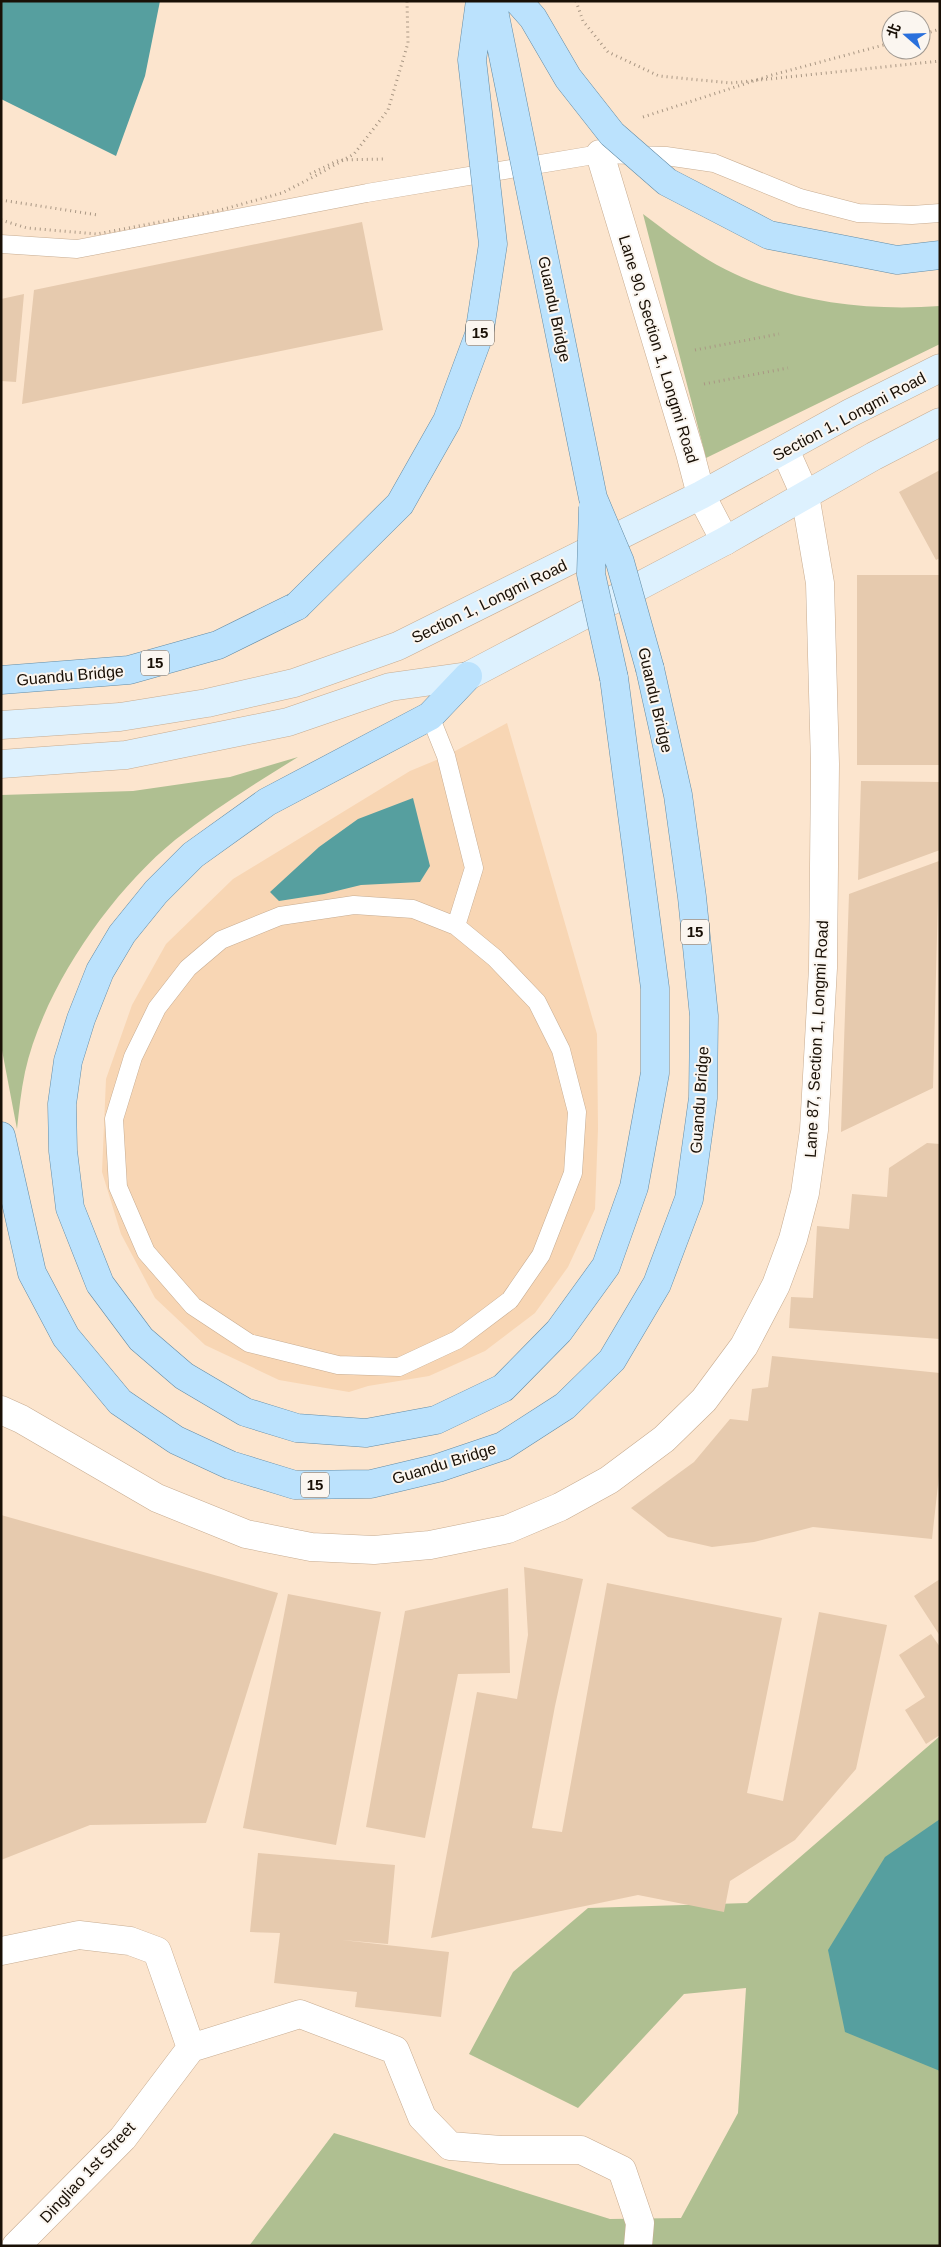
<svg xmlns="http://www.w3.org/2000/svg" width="941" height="2247" viewBox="0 0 941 2247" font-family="Arial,'Noto Sans TC',sans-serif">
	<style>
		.built { fill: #f8d6b4 }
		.green { fill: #afbf91 }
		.water { fill: #569f9f }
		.building { fill: #e6caae }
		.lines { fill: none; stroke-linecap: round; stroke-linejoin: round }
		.lane-casing { stroke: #c7ac91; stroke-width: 19 }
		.street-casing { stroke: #c7ac91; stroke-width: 29 }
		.secondary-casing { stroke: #c7ac91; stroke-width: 29 }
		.primary-casing { stroke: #648ca5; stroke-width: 29 }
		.path { stroke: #a99784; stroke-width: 3; stroke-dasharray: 1 4; stroke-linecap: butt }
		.lane { stroke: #fff; stroke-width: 18 }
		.street { stroke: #fff; stroke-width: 28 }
		.secondary { stroke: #ddf1fe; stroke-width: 28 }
		.primary { stroke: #bbe2fd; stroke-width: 28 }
		.primary-bridge-casing { stroke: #648ca5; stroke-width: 29; stroke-linecap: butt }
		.path-bridge { stroke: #a99784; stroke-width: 3; stroke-dasharray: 1 4; stroke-linecap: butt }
		.primary-bridge { stroke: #bbe2fd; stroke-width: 28 }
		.labels { text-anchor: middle; stroke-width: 4; stroke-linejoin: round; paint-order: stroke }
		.shield { fill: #fbf6f0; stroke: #5d554c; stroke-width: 1 }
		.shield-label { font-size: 15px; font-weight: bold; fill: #191006 }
		.street-label { font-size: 16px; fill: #191006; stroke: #fbf6f0 }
	</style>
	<rect width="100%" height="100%" fill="#fce5ce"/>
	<path class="built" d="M507 723 597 1034 598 1129 595 1209 568 1267 535 1313 485 1351 429 1376 368 1386 349 1392 279 1380 205 1345 155 1298 121 1234 102 1172 106 1079 132 1005 166 944 233 879 410 771 446 756Z"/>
	<path class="green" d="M643 214C672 236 702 259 735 274 798 303 871 311 940 306V344L706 458Z
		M298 757C256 783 214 809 175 840 110 893 43 990 25 1072 21 1091 19 1110 17 1129L1 1045V795L133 791 230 777Z
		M940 1736V2246H249L334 2133 610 2219 681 2218 738 2113 746 1988 684 1994 578 2108 469 2054 513 1972 588 1908 747 1903Z"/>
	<path class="water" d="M1 1H160L145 76 116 156 1 99Z
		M413 798 430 866 420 882 361 885 324 894 279 901 270 892 319 847 358 819Z
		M940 1819V2071L845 2032 828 1950 885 1857Z"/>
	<path class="building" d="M362 222 383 330 22 404 34 290Z
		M24 294 16 382 1 381V299Z
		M940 470V558L936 560 899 492Z
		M857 575H940V765H857Z
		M861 781 940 782V850L858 880Z
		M939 861 933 1088 841 1132 849 894Z
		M927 1143 940 1144V1339L789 1328 791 1297 813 1298 817 1226 849 1229 852 1194 887 1197 889 1168Z
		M772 1356 940 1373V1467L932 1539 813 1527 754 1542 712 1547 668 1537 631 1508 694 1462 730 1419 748 1421 752 1389 768 1387Z
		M1 1515 278 1593 206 1823 90 1825 1 1860Z
		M524 1567 583 1579 555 1706 532 1828 562 1832 607 1583 782 1618 747 1793 783 1801 819 1612 887 1625 856 1769 795 1840 730 1881 724 1912 638 1895 431 1938 477 1692 517 1699 528 1635Z
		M940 1579V1636L914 1596Z
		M508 1588 510 1673 458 1674 425 1838 366 1827 405 1611Z
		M288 1594 381 1612 336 1845 243 1828Z
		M931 1634 940 1647V1735L926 1744 905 1710 925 1697 899 1655Z
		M258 1853 395 1865 388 1944 342 1940 449 1952 441 2017 355 2007 357 1992 274 1983 280 1933 250 1932Z"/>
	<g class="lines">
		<g class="lane-casing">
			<path id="lane" d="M1 244 77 249 367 193 600 154 666 156 714 163 800 198 858 213 912 215 940 213
				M430 716 446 756 474 868 456 926 413 909 354 905 280 916 221 940 188 968 157 1008 133 1057 114 1119 118 1187 146 1252 193 1306 249 1343 338 1365 399 1367 457 1340 510 1300 541 1255 573 1173 577 1112 561 1050 537 1002 495 958 456 926"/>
		</g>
		<g class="street-casing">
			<path id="street" d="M600 154 690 453 701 495 725 541
				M1 1410 21 1419 157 1498 246 1534 311 1547 374 1550 430 1545 508 1529 560 1507 609 1480 664 1439 704 1400 744 1346 776 1285 793 1239 805 1193 814 1130 823 968 825 764 820 583 805 495 785 450
				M1 1951 79 1935 130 1941 157 1951 191 2048 123 2138 16 2246
				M191 2048 300 2014 395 2050 422 2117 450 2146 501 2150H581L622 2170 640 2223 638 2246"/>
		</g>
		<g class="secondary-casing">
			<path id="secondary" d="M1 725 120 717 207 703 294 683 398 646 701 495 850 413 940 368
				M1 764 126 755 288 722 390 687 468 676 725 541 874 456 940 422"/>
		</g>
		<g class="primary-casing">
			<path id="primary" d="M468 676 430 716 267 802 193 855 156 892 122 934 100 971 81 1019 68 1061 62 1104 63 1151 70 1208 100 1284 141 1339 184 1376 245 1412 297 1428 366 1433 436 1420 503 1388 559 1331 606 1266 634 1187 655 1073V988L614 678
				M1 680 129 670 218 645 297 606
				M1 1136 32 1273 66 1337 120 1402 176 1440 230 1465 295 1485 371 1484 438 1468 503 1446 565 1406 612 1360 657 1284 689 1199 703 1098 704 1016 692 897 678 795 650 669"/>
		</g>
		<path class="path" d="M921 35 940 29
			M643 117 772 75 891 43
			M310 174 339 160 385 159
			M1 200 98 215
			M695 350 779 334
			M704 384 788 368"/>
		<use href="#lane" class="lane"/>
		<use href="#street" class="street"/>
		<use href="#secondary" class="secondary"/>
		<use href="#primary" class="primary"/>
		<g class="primary-bridge-casing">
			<path id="primary-bridge" d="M492 1 593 498 620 562 650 669
				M518 1 533 18 568 78 612 134 667 182 769 235 897 260 940 255
				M593 507 591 574 614 678
				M297 606 400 504 447 421 479 335 493 244 472 60 480 1"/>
		</g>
		<path class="path-bridge" d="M576 1 583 21 608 52 659 76 731 83 940 61
			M1 220 27 228 97 234 217 211 282 193 315 176 354 154 388 110 408 43 407 1"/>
		<use href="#primary-bridge" class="primary-bridge"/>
	</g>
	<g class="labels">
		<g class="shield">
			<rect x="466" y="320.5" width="28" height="25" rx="4"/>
			<rect x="141" y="650.5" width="28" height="25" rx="4"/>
			<rect x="681" y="919.5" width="28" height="25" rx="4"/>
			<rect x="301" y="1472.5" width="28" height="25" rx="4"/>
		</g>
		<g class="shield-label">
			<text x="480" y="338">15</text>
			<text x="155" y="668">15</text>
			<text x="695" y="937">15</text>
			<text x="315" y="1490">15</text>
		</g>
		<g class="street-label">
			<text transform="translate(555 309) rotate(78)" y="6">Guandu Bridge</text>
			<text transform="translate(659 349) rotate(73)" y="6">Lane 90, Section 1, Longmi Road</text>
			<text transform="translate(849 416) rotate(-28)" y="6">Section 1, Longmi Road</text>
			<text transform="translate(489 601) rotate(-26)" y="6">Section 1, Longmi Road</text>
			<text transform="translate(70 675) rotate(-5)" y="6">Guandu Bridge</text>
			<text transform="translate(656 700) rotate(77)" y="6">Guandu Bridge</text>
			<text transform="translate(816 1039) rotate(-87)" y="6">Lane 87, Section 1, Longmi Road</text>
			<text transform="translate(699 1100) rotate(-86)" y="6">Guandu Bridge</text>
			<text transform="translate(444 1463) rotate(-17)" y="6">Guandu Bridge</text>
			<text transform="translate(87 2172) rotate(-47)" y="6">Dingliao 1st Street</text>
		</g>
	</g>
	<rect width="941" height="2247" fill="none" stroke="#191006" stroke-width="5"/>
	<g transform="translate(906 35) rotate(290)"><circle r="24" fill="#fbf6f0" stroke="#a19a92"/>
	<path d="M0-4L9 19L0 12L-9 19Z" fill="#2a70dc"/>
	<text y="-8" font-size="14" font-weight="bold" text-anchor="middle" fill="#191006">北</text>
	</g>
</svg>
